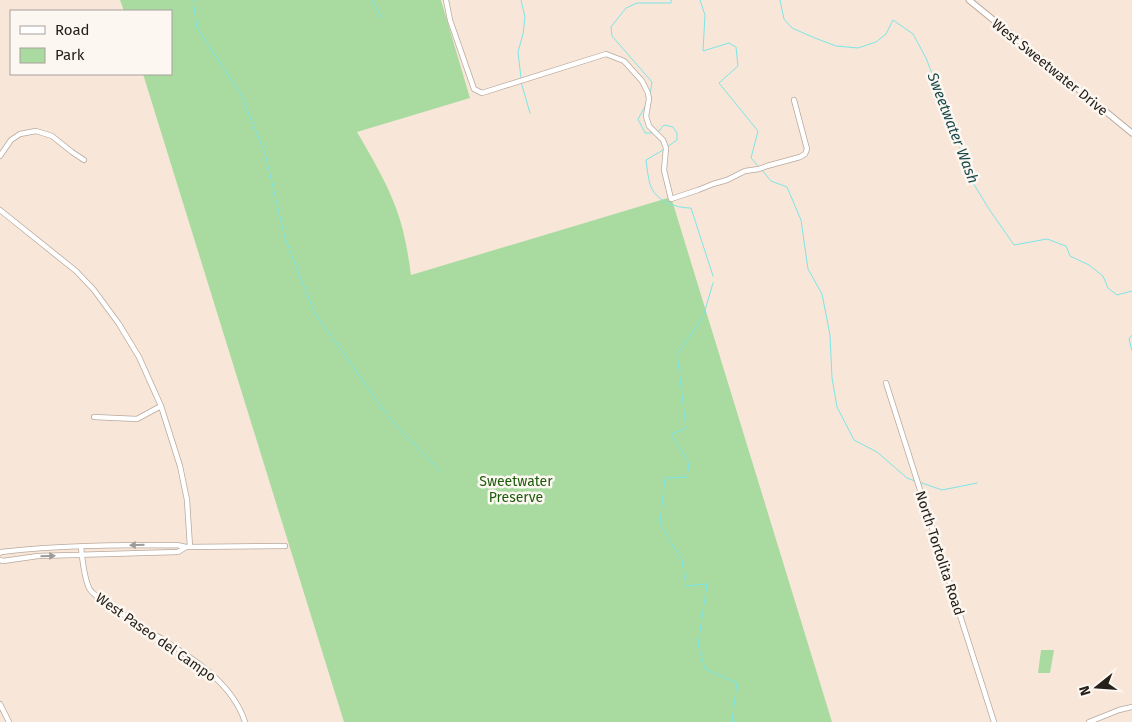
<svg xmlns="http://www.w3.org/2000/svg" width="1132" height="722" viewBox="0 0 1132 722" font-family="'Fira Sans',sans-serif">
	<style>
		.green { fill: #a9dba0 }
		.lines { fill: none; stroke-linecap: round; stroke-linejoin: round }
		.stream { stroke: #7ce5e7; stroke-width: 1 }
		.minor-casing { stroke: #b9a99c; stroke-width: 6 }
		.tertiary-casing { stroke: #b9a99c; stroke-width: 7 }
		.minor { stroke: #fff; stroke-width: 4.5 }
		.tertiary { stroke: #fff; stroke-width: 5 }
		.oneway { fill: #9d9b98 }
		.labels { text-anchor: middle; stroke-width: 5; stroke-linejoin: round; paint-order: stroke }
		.street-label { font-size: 14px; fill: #26201b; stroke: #fdf7f1 }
		.park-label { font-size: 14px; fill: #1c5c0c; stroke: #fdf7f1 }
		.water-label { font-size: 15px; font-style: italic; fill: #19494a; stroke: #fdf7f1 }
	</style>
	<rect width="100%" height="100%" fill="#f8e7d9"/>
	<path class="green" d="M120 0H441L470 98 357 132C371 156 386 181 396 208 404 229 408 253 411 275L671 197 832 722H344L143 74H171V11H124Z
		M1041 650H1054L1050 673H1038Z"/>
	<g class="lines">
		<path class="stream" d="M193 0 197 28 240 93 265 153 285 238 314 312 390 419 440 471
			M372 0 381 17
			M521 0 525 17 523 34 518 52 521 78
			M700 0 705 15 703 51 729 43 736 47 738 66 719 83 758 131 751 158 759 167
			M780 0 784 19 792 28 815 38 836 46 858 48 876 42 886 34 893 20 913 34 926 58 954 130 970 178 989 209 1014 245 1047 239 1066 246 1070 256 1089 265 1103 276 1108 288 1117 295 1132 291
			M521 82 530 113
			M650 95 652 82 612 36 611 27 626 8 637 3H671V0
			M646 105 638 119 645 133H652
			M656 132 659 131 664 125 673 127 677 133V140L667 147
			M663 150 646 160C647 168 648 177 650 184 655 201 675 208 691 208L713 276
			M762 170 771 181 787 187 801 220 808 269 822 294 830 335 832 378 837 407 854 440 877 452 907 478 915 481
			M713 283 703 317 677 354 686 428 671 434 689 463 687 477 665 478 660 524 682 560 686 586 707 584 698 645 705 669 737 683 732 721 736 722
			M1132 335 1129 339 1132 351
			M919 482 942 490 977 483"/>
		<g class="minor-casing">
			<path id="minor" d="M446 0 450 20 474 89 482 93 606 54 624 61 642 81 648 93 649 99 646 116 649 126 663 140 666 148 664 170 671 199 698 190 713 184 727 180 745 171 759 169 767 166 800 157 805 154 807 149 794 100
				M0 156 11 140 20 134 36 131 52 136 72 152 84 160
				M0 210 76 271 94 290 119 324 139 357 161 406 180 466 187 500 190 547
				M886 383 994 722
				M94 417 137 419 161 406
				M81 547C82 557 85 579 89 588 93 596 108 604 116 609 158 641 228 668 245 722
				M0 553 1 552C59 545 118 545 177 545L186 547 285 546
				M0 560 3 561 38 556 178 552 186 547
				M0 704 9 722
				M1089 722 1119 710 1132 707"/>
		</g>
		<g class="tertiary-casing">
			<path id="tertiary" d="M969 0 1132 133"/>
		</g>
		<use href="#minor" class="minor"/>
		<use href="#tertiary" class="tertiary"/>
	</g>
	<defs><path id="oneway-solid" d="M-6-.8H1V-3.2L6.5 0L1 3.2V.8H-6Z" transform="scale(1.25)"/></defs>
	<g class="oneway">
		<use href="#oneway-solid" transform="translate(137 545) rotate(179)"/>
		<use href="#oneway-solid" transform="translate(48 556) rotate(-1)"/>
	</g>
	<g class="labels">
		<g class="street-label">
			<text transform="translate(1050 67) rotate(39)" y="5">West Sweetwater Drive</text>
			<text transform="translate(940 553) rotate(72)" y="5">North Tortolita Road</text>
			<text transform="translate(156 637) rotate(35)" y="5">West Paseo del Campo</text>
		</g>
		<g class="park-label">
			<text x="516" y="486">Sweetwater<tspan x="516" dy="16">Preserve</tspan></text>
		</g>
		<g class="water-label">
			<text transform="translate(953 128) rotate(69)" y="5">Sweetwater Wash</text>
		</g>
	</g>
	<rect x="10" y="10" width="162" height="65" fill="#fdf7f1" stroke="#a7a19b"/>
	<rect x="20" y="26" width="25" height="8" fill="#ffffff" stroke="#a7a19b"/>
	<text x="55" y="35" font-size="15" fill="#26201b">Road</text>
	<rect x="20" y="48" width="25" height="15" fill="#a9dba0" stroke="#a7a19b"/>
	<text x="55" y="60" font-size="15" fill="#26201b">Park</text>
	<g transform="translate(1097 687) rotate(253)" stroke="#fdf7f1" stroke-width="4" paint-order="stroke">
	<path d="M0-4L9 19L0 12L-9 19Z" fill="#26201b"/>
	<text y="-8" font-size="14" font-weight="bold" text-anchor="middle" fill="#26201b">N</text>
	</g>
</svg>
